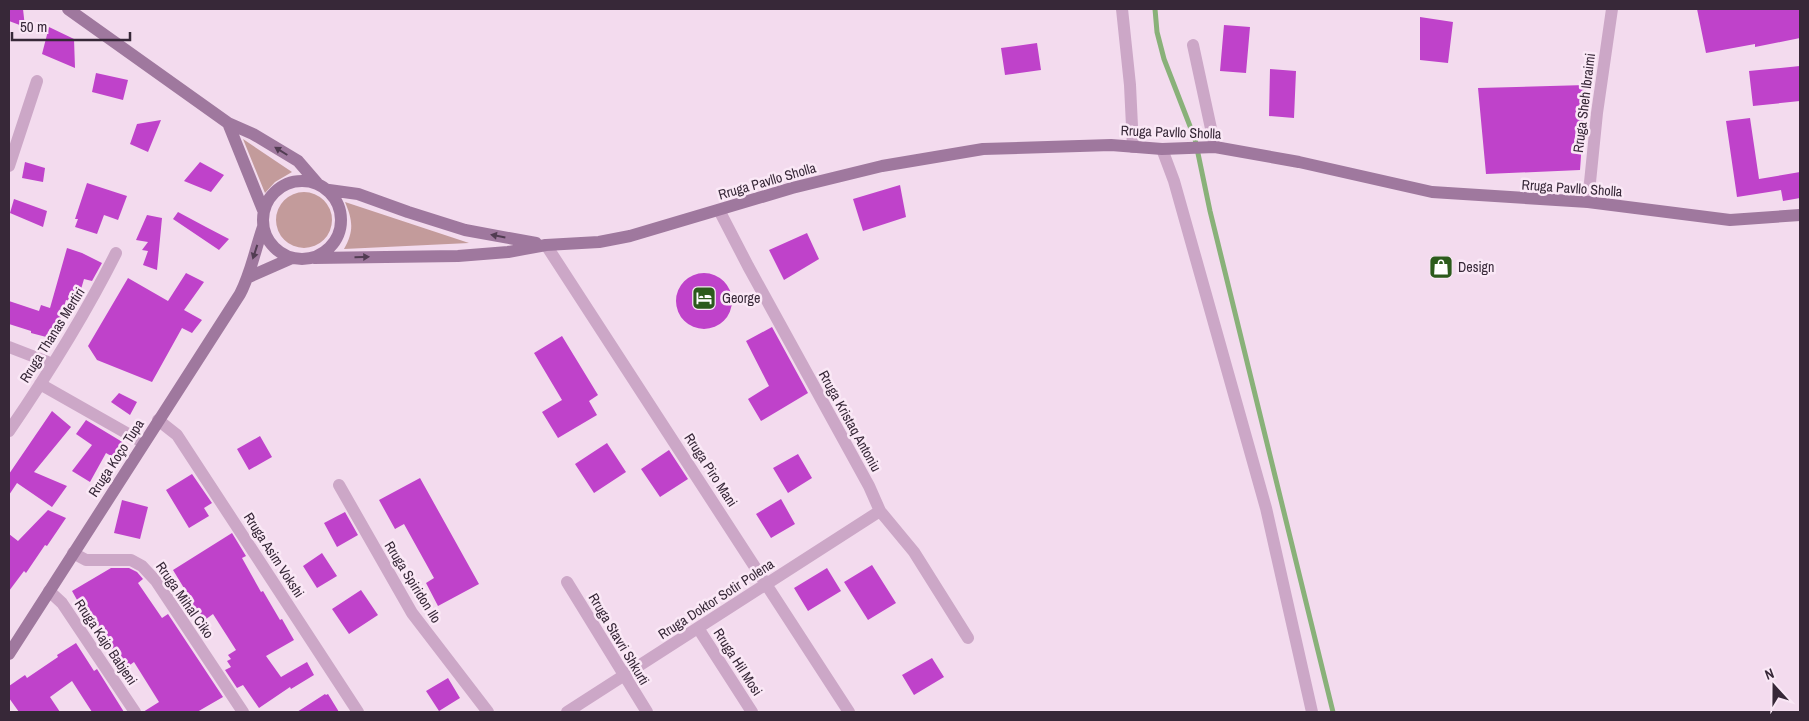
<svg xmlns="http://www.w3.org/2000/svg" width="1809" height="721" viewBox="0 0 1809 721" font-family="'Archivo Narrow',sans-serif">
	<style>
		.green { fill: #c39b9b }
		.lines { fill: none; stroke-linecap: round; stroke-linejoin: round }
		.stream { stroke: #89b179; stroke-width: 5 }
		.building { fill: #bf42ca }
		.street { stroke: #cca7c7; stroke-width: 12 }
		.secondary { stroke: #9f789e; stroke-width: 12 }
		.oneway { fill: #513c52 }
		.labels { text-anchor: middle; stroke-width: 5; stroke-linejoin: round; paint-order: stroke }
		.street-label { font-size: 14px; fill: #372838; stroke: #fae8f6 }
		.poi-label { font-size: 14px; fill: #372838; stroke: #fae8f6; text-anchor: start }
	</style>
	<rect width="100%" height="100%" fill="#f3dbee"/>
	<path class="green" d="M243 139 292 172 275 182 265 193Z
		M276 220a28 28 0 1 1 56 0a28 28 0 1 1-56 0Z
		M345 202 469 243 344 249C354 231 353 221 345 202Z"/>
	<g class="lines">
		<path class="stream" d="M1155 9 1157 32 1164 59 1195 139 1210 211 1333 712"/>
	</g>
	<path class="building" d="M9 9H23L25 27 9 21Z
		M1697 9H1800V38L1755 47V44L1706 53Z
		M1420 17 1453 22 1448 63 1420 60Z
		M1224 25 1250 27 1246 73 1220 71Z
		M49 27 74 39 75 68 42 54Z
		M1037 43 1041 70 1005 75 1001 48Z
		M1800 66V101L1753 106 1749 71Z
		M1270 69 1296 71 1294 118 1269 116Z
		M96 73 128 80 123 100 92 92Z
		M1586 85 1580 170 1486 174 1478 88Z
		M1750 118 1759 179 1800 172V198L1783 201 1781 190 1737 197 1726 121Z
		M161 120 148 152 130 144 137 124Z
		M25 162 45 168 43 182 22 178Z
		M200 162 224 175 211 192 184 181Z
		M87 183 127 196 118 220 104 215 97 234 75 227 78 219H75Z
		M900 185 906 217 863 231 853 199Z
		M14 199 47 211 43 227 10 213Z
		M178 212 206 227 229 239 219 250 173 219Z
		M147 215 162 218 157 270 143 265 148 251 142 250 148 242 136 240Z
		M807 233 819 259 784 280 769 250Z
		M67 248 82 253 102 263 92 281 84 279 77 303 66 300 54 339 31 333V331L9 324V301L39 311 41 305 50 308Z
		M676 301a28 28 0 1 1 56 0a28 28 0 1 1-56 0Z
		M186 273 204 282 184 310 202 320 192 333 182 328 152 382 97 360 88 346 128 278 168 301Z
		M772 327 808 393 761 421 748 399 769 386 746 341Z
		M562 336 598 395 589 401 597 415 558 438 542 412 562 400 534 353Z
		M119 393 137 402 130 415 111 402Z
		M52 411 71 427 34 472 67 486 52 507 17 483 9 495V474Z
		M86 420 124 443 113 457 106 453 90 482 72 471 92 445 76 434Z
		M260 436 272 457 249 470 237 449Z
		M607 443 626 472 594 493 575 464Z
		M669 450 688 479 660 497 641 469Z
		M798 454 812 478 788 493 773 468Z
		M192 474 212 503 204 508 209 516 189 528 166 490Z
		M420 478 479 584 438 606 426 583 434 578 404 524 395 529 379 500Z
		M781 499 795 524 771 538 756 514Z
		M122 500 148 507 140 539 114 533Z
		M48 510 66 518 47 546 45 545 26 573 24 571 9 591V534L18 541Z
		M345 512 358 535 337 547 324 523Z
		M232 533 246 556 242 558 261 592 263 591 280 620 282 619 294 640 266 656 281 677 307 662 314 675 291 689 290 687 259 708 243 685 237 688 225 670 231 667 227 661 231 659 228 655 236 650 213 614 202 622 188 600 190 598 173 570Z
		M322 553 337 576 317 588 303 566Z
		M872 565 896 603 868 620 844 582Z
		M111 568H129L137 572 143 579 138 583 162 618 168 614 223 697 197 712H143L159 702 134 662 119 673 110 660 116 656 87 614H85L72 591Z
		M827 568 841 591 808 611 794 588Z
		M361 590 378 615 349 634 332 609Z
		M76 643 94 671 97 669 124 712H92L72 681 50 697 60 712H19L9 698V686L25 675 27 678 58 657 57 655Z
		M932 658 944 677 914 695 902 675Z
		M448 678 460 698 439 711 426 691Z
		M325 694 326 695 328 694 339 712H297Z"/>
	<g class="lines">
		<path class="street" d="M1122 9 1130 85 1133 147
			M1193 45 1215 147
			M1162 149 1174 181 1266 508 1312 712
			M9 166 37 81
			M1588 202 1597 113 1612 9
			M719 210 748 266 869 486 880 511 914 552 968 638
			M546 245 849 712
			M9 347 53 364
			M40 384 144 443
			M158 420 177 435 358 712
			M9 431C48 374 85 315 116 253
			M339 485 412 613 488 712
			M73 553 86 560H131L142 566 156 581 243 712
			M567 582 647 712
			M49 591 62 603 135 712
			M698 628 752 712
			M567 712 880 511"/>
		<path class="secondary" d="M68 9 228 123 253 134 298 161 317 183
			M228 123 263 210
			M263 220a39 39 0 1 1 78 0a39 39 0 1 1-78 0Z
			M329 190 358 194 408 212 465 230 536 243
			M314 258 458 256 508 252 546 245 599 242 630 236 792 188 882 166 983 149 1111 145 1162 149 1215 147 1299 162 1432 192 1588 202 1730 220 1800 215
			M249 277 292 258
			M9 654 240 294C251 273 255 250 263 227"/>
	</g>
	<defs><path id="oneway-solid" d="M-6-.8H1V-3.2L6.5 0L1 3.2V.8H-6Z" transform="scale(1.25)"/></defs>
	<g class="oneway">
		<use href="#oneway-solid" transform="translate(281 151) rotate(-148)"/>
		<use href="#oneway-solid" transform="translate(498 236) rotate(-169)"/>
		<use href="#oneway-solid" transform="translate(255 252) rotate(108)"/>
		<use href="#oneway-solid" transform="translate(362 257) rotate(-1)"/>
	</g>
	<defs>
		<g id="shop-square" transform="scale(1.25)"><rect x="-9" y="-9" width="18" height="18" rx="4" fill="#2c5b1c" stroke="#fae8f6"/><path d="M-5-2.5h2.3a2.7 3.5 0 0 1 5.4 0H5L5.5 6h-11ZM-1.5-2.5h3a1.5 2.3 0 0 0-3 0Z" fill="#fff"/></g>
		<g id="hotel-square" transform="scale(1.25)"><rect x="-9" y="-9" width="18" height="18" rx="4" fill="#2c5b1c" stroke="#fae8f6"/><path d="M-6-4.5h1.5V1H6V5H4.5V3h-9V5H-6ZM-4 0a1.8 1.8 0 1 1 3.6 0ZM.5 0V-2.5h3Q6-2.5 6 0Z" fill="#fff"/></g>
	</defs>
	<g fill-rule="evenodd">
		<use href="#shop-square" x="1441" y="267"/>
		<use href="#hotel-square" x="704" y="298"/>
	</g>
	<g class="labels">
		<g class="street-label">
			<text transform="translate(1584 103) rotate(-83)" y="5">Rruga Sheh Ibraimi</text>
			<text transform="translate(1171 132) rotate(2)" y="5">Rruga Pavllo Sholla</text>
			<text transform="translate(767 181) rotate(-16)" y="5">Rruga Pavllo Sholla</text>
			<text transform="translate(1572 188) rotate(4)" y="5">Rruga Pavllo Sholla</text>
			<text transform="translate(52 335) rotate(-58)" y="5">Rruga Thanas Mertiri</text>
			<text transform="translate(850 421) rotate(61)" y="5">Rruga Kristaq Antoniu</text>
			<text transform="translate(116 458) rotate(-57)" y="5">Rruga Koço Tupa</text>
			<text transform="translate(711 470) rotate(57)" y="5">Rruga Piro Mani</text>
			<text transform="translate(274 555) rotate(57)" y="5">Rruga Asim Vokshi</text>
			<text transform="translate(413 582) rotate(58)" y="5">Rruga Spiridon Ilo</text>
			<text transform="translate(716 599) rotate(-33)" y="5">Rruga Doktor Sotir Polena</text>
			<text transform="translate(185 600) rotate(55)" y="5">Rruga Mihal Ciko</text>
			<text transform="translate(619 639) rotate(59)" y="5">Rruga Stavri Shkurti</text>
			<text transform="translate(106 642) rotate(56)" y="5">Rruga Kajo Babjeni</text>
			<text transform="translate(738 662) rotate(57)" y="5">Rruga Hil Mosi</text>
		</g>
		<g class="poi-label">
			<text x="1458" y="272">Design</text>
			<text x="722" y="303">George</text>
		</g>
	</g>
	<rect width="1809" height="721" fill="none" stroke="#372838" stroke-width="20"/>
	<g transform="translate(1774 686) rotate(339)" stroke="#fae8f6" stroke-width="4" paint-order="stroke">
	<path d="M0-4L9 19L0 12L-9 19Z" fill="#372838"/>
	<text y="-8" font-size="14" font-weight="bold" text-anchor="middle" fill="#372838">N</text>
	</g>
	<path d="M12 32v8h118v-8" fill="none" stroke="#372838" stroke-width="2.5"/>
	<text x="20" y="32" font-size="15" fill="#372838" stroke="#fae8f6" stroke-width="4" paint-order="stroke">50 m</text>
</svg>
